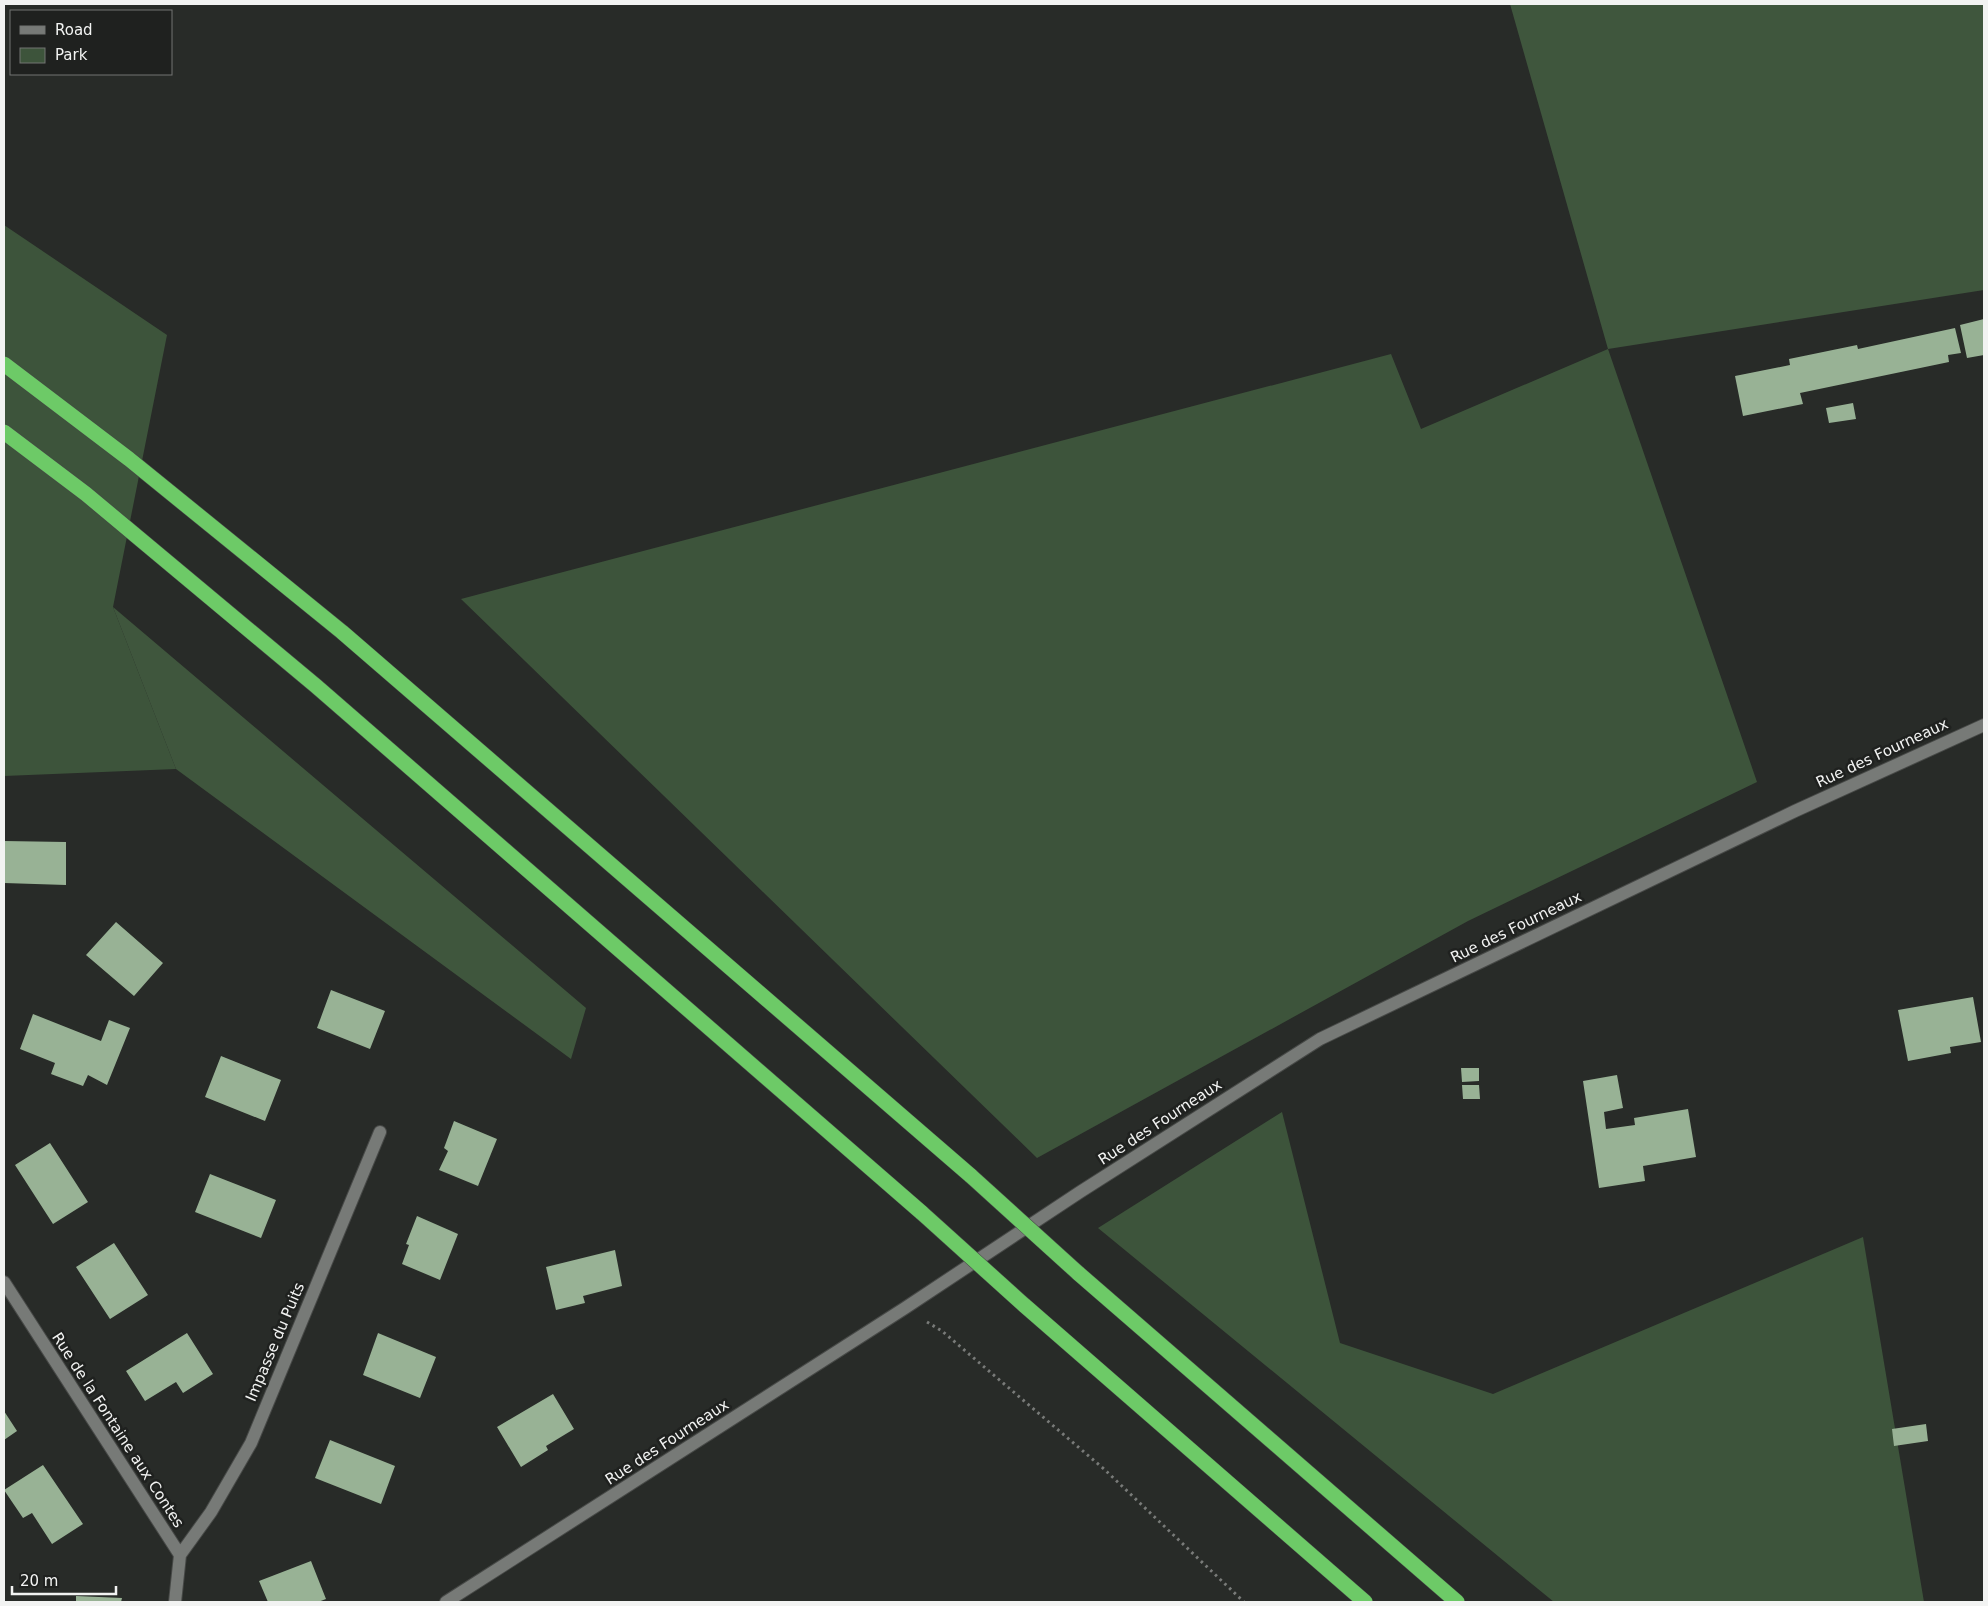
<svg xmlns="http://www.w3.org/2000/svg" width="1988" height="1606" viewBox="0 0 1988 1606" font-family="'DejaVu Sans',sans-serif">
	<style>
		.green { fill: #3d543b }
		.forest { fill: #3f563d }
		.building { fill: #98b295 }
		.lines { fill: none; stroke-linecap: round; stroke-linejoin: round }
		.street-casing { stroke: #474947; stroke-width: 14 }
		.secondary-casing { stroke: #474947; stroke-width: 14 }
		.highway-casing { stroke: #474947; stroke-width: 16 }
		.path { stroke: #797b79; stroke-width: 3; stroke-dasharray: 2.5 4; stroke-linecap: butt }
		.street { stroke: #777a77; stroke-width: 12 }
		.secondary { stroke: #777a77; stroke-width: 12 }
		.highway { stroke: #6dca67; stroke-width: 15 }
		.highway-bridge-casing { stroke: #474947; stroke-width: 16; stroke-linecap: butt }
		.highway-bridge { stroke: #6dca67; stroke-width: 15 }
		.labels { text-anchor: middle; stroke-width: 5; stroke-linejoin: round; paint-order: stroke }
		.street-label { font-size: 15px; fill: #f2f3f2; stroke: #1f211f }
	</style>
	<rect width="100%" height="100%" fill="#282b28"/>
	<path class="green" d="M4 225 167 335 113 607 176 769 4 776Z
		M1608 349 1757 782 1468 921 1037 1158 461 599 1391 354 1421 429Z
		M1282 1112 1340 1343 1493 1394 1863 1237 1924 1602H1554L1098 1228Z"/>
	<path class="forest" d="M1510 4H1984V290L1608 349Z
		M113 607 586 1008 571 1059 176 769Z"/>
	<path class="building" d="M1984 319V355L1967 358 1960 325Z
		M1955 328 1961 353 1948 355 1949 362 1800 393 1803 404 1743 416 1735 376 1790 365 1789 359 1857 345 1858 349Z
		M1853 403 1856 419 1829 423 1826 408Z
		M4 841 66 842V885L4 883Z
		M116 922 163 963 134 996 86 955Z
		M331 990 385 1011 370 1049 317 1028Z
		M1973 997 1981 1042 1950 1047 1951 1053 1908 1061 1898 1010Z
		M33 1014 101 1041 109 1020 130 1028 107 1085 88 1075 83 1086 51 1074 55 1063 20 1049Z
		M221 1056 281 1080 265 1121 205 1097Z
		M1461 1068H1479V1081L1462 1082Z
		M1617 1075 1623 1108 1604 1112 1606 1129 1635 1125 1634 1118 1688 1109 1696 1157 1643 1166 1645 1181 1599 1188 1583 1081Z
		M1462 1085H1479L1480 1099H1463Z
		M454 1121 497 1139 478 1186 439 1170 448 1151 444 1148Z
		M50 1143 88 1202 53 1224 15 1165Z
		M210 1174 276 1200 261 1238 195 1212Z
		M417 1216 458 1234 440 1280 402 1264 409 1245 406 1244Z
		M114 1243 148 1295 110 1319 76 1267Z
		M615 1250 622 1286 583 1296 585 1303 556 1310 546 1267Z
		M187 1333 213 1374 183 1393 176 1382 145 1401 126 1371Z
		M378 1333 436 1357 420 1398 363 1375Z
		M553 1394 574 1429 546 1446 548 1450 521 1467 497 1427Z
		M4 1411 17 1431 4 1440Z
		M1926 1424 1928 1441 1894 1446 1892 1429Z
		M330 1440 395 1466 381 1504 315 1478Z
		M43 1465 83 1524 52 1544 32 1513 23 1518 4 1490Z
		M311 1561 326 1599 318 1602H268L259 1581Z
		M76 1596 122 1598 121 1602H76Z"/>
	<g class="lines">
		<g class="street-casing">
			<path id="street" d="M4 1282 180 1555 175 1602
				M180 1555 211 1512 251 1443 380 1132"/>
		</g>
		<g class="secondary-casing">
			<path id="secondary" d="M446 1602 905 1308 1080 1192 1320 1039 1795 811 1984 725"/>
		</g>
		<g class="highway-casing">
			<path id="highway" d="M4 364 129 459 342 632 971 1176
				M4 432 86 494 316 686 922 1213
				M1078 1273 1457 1602
				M1024 1305 1365 1602"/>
		</g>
		<path class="path" d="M927 1322 942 1331 1104 1469 1244 1602"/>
		<use href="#street" class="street"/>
		<use href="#secondary" class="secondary"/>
		<use href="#highway" class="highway"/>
		<g class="highway-bridge-casing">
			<path id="highway-bridge" d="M971 1176 1078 1273
				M922 1213 1024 1305"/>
		</g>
		<use href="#highway-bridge" class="highway-bridge"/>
	</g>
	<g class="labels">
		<g class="street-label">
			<text transform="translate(1882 753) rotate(-25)" y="5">Rue des Fourneaux</text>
			<text transform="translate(1516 927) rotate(-26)" y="5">Rue des Fourneaux</text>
			<text transform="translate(1160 1122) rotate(-33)" y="5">Rue des Fourneaux</text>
			<text transform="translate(275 1342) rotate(-67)" y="5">Impasse du Puits</text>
			<text transform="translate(118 1430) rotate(57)" y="5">Rue de la Fontaine aux Contes</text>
			<text transform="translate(667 1442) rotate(-33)" y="5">Rue des Fourneaux</text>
		</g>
	</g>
	<rect width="1988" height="1606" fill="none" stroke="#f2f3f2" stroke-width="10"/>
	<rect x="10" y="10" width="162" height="65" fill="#1f211f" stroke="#737573"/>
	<rect x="20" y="26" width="25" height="8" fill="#777a77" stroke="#737573"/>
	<text x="55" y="35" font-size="15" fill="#f2f3f2">Road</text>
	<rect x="20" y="48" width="25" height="15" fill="#3d543b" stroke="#737573"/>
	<text x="55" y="60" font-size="15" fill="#f2f3f2">Park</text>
	<path d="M12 1586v8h104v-8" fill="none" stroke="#f2f3f2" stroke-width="2.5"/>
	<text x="20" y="1586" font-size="15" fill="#f2f3f2" stroke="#1f211f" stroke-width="4" paint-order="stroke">20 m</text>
</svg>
